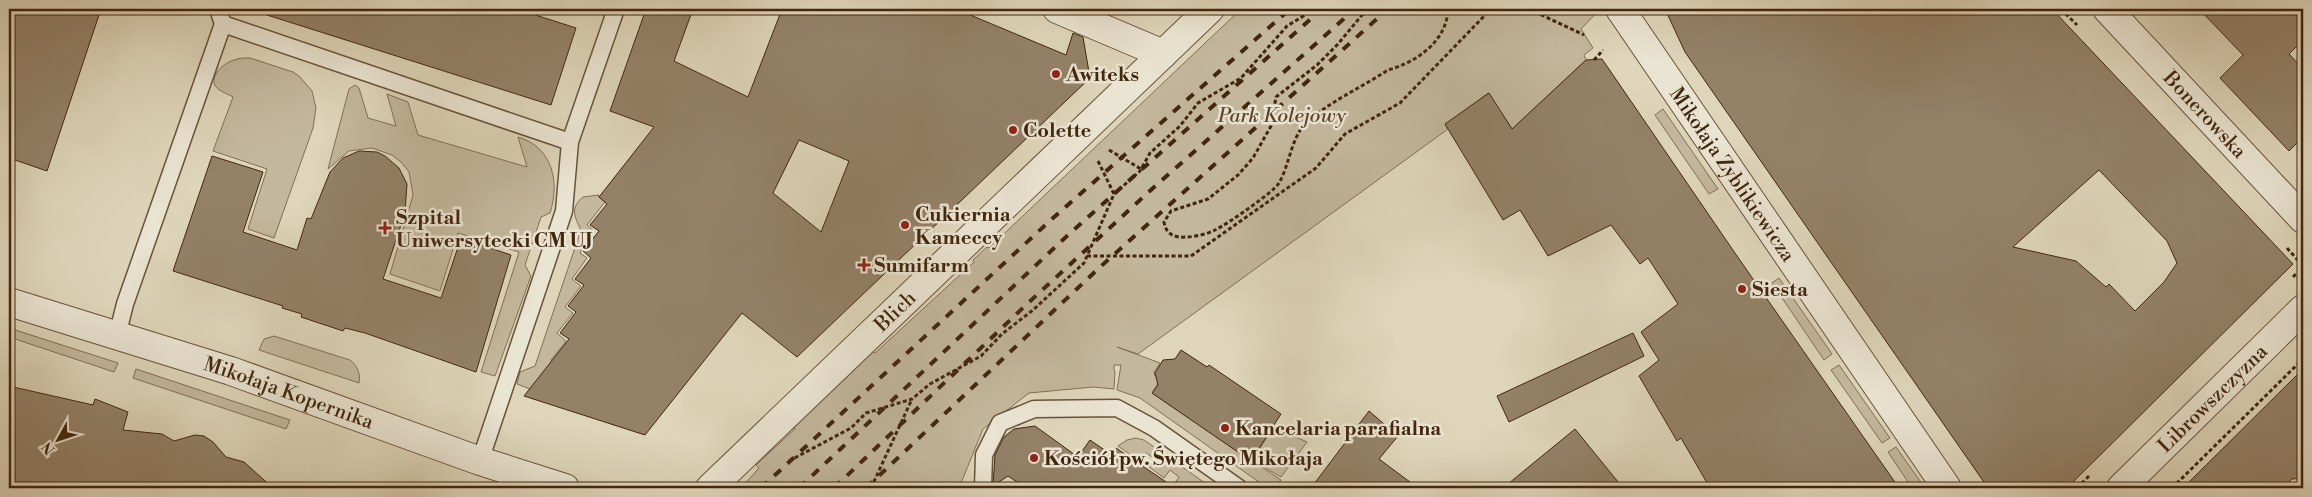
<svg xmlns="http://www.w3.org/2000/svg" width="2312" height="497" viewBox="0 0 2312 497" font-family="'Libre Bodoni',serif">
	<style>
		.green { fill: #c3b79d; stroke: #826f56 }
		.building { fill: #938168; stroke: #42270f; fill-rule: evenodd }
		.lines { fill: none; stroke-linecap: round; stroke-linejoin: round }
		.lane-casing { stroke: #69523a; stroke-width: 19 }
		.street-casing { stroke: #69523a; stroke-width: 30 }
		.path { stroke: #42270f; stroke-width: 3; stroke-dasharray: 4 2.5; stroke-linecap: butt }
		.lane { stroke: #eae4d2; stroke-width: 16 }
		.street { stroke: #eae4d2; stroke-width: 28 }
		.rail { stroke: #42270f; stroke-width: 4; stroke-dasharray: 9 9; stroke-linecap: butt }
		.poi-dot { fill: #8f2418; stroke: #eae4d2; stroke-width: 2 }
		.labels { text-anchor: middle; stroke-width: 5; stroke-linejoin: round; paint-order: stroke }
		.poi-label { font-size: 20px; font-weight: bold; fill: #42270f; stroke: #eae4d2; text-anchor: start }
		.street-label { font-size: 20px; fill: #42270f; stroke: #eae4d2 }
		.park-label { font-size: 20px; font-style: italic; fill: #5c442b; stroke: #eae4d2 }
	</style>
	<rect width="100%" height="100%" fill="#ded5ba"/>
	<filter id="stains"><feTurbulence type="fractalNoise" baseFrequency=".004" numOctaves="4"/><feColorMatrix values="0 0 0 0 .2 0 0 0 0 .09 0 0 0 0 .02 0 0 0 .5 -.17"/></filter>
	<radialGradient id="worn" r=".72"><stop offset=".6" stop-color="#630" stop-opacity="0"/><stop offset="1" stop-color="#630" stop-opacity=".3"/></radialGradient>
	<path class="green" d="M1241 9H1600L1581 29 1593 48 1584 55 1586 60 1512 129 1488 93 1445 125 1448 129 1138 354 1117 347 1160 363 1154 372 1155 376 1160 380 1152 393 1281 480C1276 486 1271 487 1263 485L1140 398 1117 390 1121 365H1114V370L1115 371 1114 389 1093 387 1029 393 983 429 961 483 962 488H741L759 468 756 465 795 429 792 425 873 351 875 353 974 262 973 260 987 247 989 248Z
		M250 58 293 72 300 77 312 91 316 108 313 128 274 238 248 229 267 169 213 151 233 97C228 94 219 91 216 87 208 76 225 62 234 60 239 58 244 58 250 58Z
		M355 85 359 88 368 118 396 126 387 94 408 102 418 135 527 167 518 137C553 147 560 183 550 213L541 217 525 265 531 276 495 376 481 372 519 252 458 233 440 291 390 274 413 195 409 172 401 162 392 155 372 148 349 151 328 169 349 89Z
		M1663 109 1718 189 1709 194 1655 115Z
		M599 195 598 196 605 202 587 225 595 232 580 253 587 258 572 279 581 286 565 307 573 313 557 333 566 341 551 360 559 367 530 389 517 384 520 372 535 366 581 230C574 216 570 208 583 197Z
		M1779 278 1832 354 1824 360 1772 283Z
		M9 328 118 363 114 372 9 337Z
		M274 336 350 360C357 365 361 374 359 383L259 350 264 339Z
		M1839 365 1890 438 1882 443 1831 370Z
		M136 369 290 420 286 429 133 378Z
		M1274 427 1307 442 1281 477 1252 460Z
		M1136 438 1144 440 1212 488H1180L1174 484 1179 477 1170 470 1164 478 1149 467 1155 459 1146 453 1139 461 1118 446 1127 440Z
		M1896 447 1925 488H1912L1888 452Z"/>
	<path class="building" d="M9 9H101L47 171 9 158Z
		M268 9H517L576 28 551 105 267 15Z
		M646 9H693L674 61 748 97 782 9H956L1066 55 1073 33 1083 37 1090 78 797 357 742 313 645 435 524 396 569 339 560 333 576 312 568 306 584 285 575 279 591 258 583 251 599 231 590 225 607 204 599 197 654 127 610 111ZM799 140 849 161 821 232 773 193Z
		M1665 9H2052L2293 264 2067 488H1988L1685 52ZM2099 170 2167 241 2177 263 2164 282 2135 311 2109 284 2106 287 2076 261 2013 247Z
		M2199 9H2303V40L2289 54 2303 69V137L2289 151 2220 78 2243 55Z
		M1602 59 1737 256 1899 488H1710L1681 438 1677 441 1639 376 1659 360 1641 332 1678 304 1648 258 1640 264 1611 225 1548 256 1520 210 1503 220 1445 124 1489 93 1512 129 1586 60Z
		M359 151 377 152 385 156 399 168 407 184 405 213 383 279 441 298 461 238 511 255 476 372 365 333 345 328 343 331 301 317 302 314 282 308 283 306 173 271 212 156 263 172 243 232 297 250 307 218 311 219 330 172 343 158Z
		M1633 333 1644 356 1509 422 1497 396Z
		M1181 350 1207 367 1209 365 1281 414 1251 461 1152 393 1158 385 1155 373 1163 360 1175 359Z
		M2303 369V478L2292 479 2283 488H2183Z
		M9 386 93 405 95 399 128 412 123 430 162 434 174 441 195 435 204 436 213 442 226 457 244 462 273 488H9Z
		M1369 411 1398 436 1379 459 1418 488H1311Z
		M1035 426 1078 457 1090 440 1112 455 1116 448 1175 488H1026L1008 476 993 486 995 455 1004 437 1014 429Z
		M1575 429 1623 488H1503Z"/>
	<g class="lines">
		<g class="lane-casing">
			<path id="lane" d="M218 9 223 24 570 142 564 211 480 461
				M570 142 616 9
				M117 336 125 304 223 24
				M504 488 511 470
				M983 488 984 455 1000 423 1034 409 1117 408 1154 428 1239 488"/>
		</g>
		<g class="street-casing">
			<g id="street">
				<path d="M1057 9 1163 54"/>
				<path id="s1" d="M1620 9 1947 488"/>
				<path id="s2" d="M2107 9 2303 219"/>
				<path id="s3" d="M9 302 231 371 480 461 565 488"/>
				<path id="s4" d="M710 488 1210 9"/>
				<path id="s5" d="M2121 488 2303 309"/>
			</g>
		</g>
		<path class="path" d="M1367 9 1338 44 1317 65 1276 97 1271 126 1253 158 1238 175 1208 199 1171 211 1164 222C1166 234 1174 238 1186 237 1194 237 1208 234 1215 230 1226 225 1274 192 1279 183 1290 164 1291 136 1308 121 1331 101 1362 87 1388 70 1417 62 1447 41 1448 9
			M1529 9 1584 35
			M2061 9 2077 25
			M1594 60 1603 50
			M1109 150 1141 169
			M1098 161 1114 194
			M2287 248 2303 266
			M1087 256H1191L1316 168 1345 134 1400 103 1491 9
			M2293 277 2303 267
			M789 461 851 428 866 413 912 399 930 384 981 356 1002 334 1033 310 1084 263 1114 194 1140 171 1150 153 1180 126 1198 103 1241 78 1287 26 1315 9
			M871 488 912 399
			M2077 488 2090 475
			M2172 488 2303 359"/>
		<use href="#lane" class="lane"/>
		<use href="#street" class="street"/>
		<path class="rail" d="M761 488 1053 218 1290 9
			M799 488 1068 235 1322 9
			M834 488 1027 304 1152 189 1355 9
			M866 488 1099 268 1388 9"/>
	</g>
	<g class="poi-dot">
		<circle cx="1056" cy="74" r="5"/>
		<circle cx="1013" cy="130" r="5"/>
		<circle cx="905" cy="225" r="5"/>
		<path d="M382.5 220.5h5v5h5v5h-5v5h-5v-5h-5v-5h5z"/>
		<path d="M861.5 257.5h5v5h5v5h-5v5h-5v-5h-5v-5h5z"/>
		<circle cx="1742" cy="289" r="5"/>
		<circle cx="1225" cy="428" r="5"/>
		<circle cx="1034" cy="458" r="5"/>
	</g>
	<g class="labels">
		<g class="poi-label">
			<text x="1066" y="81">Awiteks</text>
			<text x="1023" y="137">Colette</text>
			<text x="915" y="221">Cukiernia<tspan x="915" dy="23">Kameccy</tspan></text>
			<text x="396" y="224">Szpital<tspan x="396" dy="23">Uniwersytecki CM UJ</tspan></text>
			<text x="874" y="272">Sumifarm</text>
			<text x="1752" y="296">Siesta</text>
			<text x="1235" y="435">Kancelaria parafialna</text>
			<text x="1044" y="465">Kościół pw. Świętego Mikołaja</text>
		</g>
		<g class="street-label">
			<text dy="7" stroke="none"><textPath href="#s2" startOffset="144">Bonerowska</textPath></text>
			<text dy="7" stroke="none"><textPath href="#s1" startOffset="200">Mikołaja Zyblikiewicza</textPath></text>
			<text dy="7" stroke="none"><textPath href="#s4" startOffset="256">Blich</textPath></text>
			<text dy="7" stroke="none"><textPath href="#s3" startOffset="294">Mikołaja Kopernika</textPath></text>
			<text dy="7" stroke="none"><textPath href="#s5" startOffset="128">Librowszczyzna</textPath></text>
		</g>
		<g class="park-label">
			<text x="1282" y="122">Park Kolejowy</text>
		</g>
	</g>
	<rect width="2312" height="497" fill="none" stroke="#ded5ba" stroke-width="30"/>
	<rect x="10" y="10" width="2292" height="477" fill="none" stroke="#42270f" stroke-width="2.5"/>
	<rect x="15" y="15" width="2282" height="467" fill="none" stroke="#42270f"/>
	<g transform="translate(58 440) rotate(230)" stroke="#eae4d2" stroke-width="4" paint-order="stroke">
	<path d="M0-4L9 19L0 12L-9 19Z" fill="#42270f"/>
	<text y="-8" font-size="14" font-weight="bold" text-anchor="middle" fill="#42270f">N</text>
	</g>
	<rect width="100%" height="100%" filter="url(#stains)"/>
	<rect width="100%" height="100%" fill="url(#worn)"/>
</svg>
